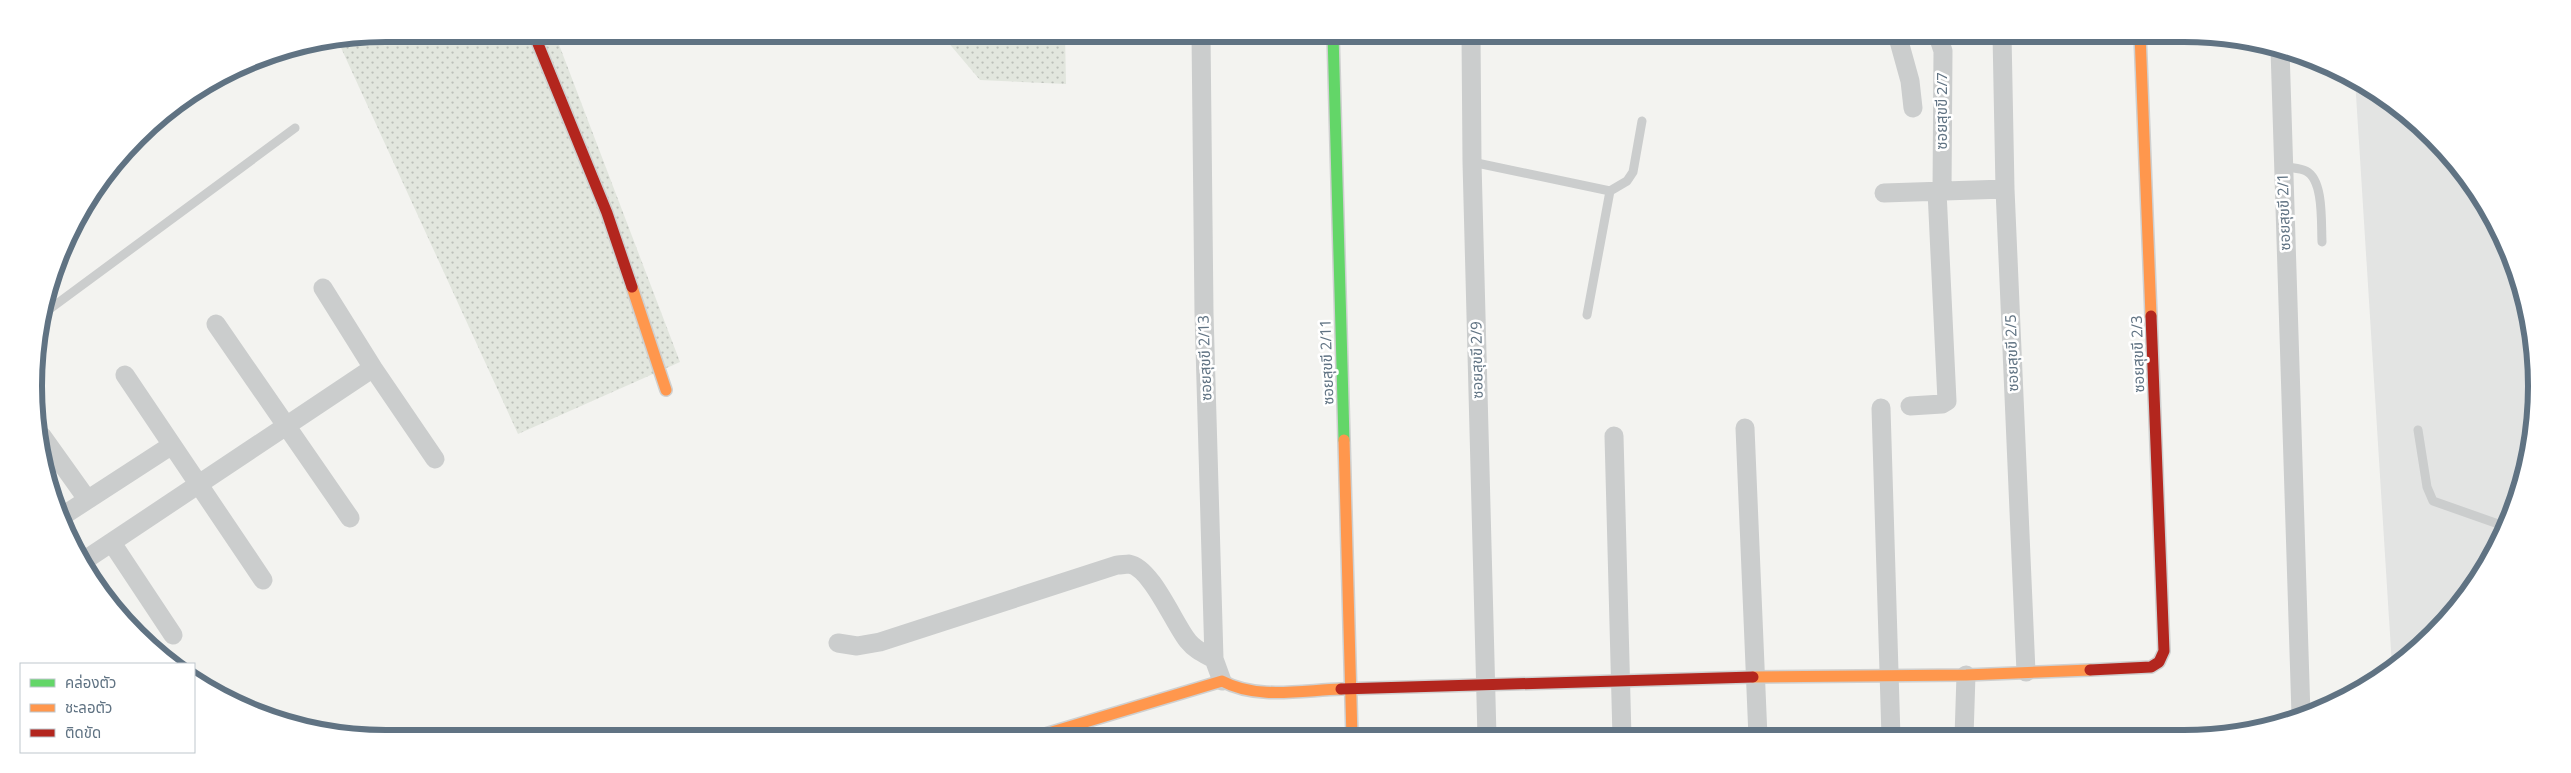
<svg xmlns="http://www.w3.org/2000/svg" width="2571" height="773" viewBox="0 0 2571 773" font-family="'Noto Sans','Noto Sans Thai',sans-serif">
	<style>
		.built { fill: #e3e4e3 }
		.grass { fill: url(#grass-dots) }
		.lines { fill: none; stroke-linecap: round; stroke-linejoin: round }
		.fast-casing { stroke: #cfd0d0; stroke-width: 14 }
		.slow-casing { stroke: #cfd0d0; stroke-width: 14 }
		.jam-casing { stroke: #cfd0d0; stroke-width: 14 }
		.lane { stroke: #cbcdcd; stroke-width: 9 }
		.street { stroke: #cbcdcd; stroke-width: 19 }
		.fast { stroke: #63d668; stroke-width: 11 }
		.slow { stroke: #ff974d; stroke-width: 11 }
		.jam { stroke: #b3261e; stroke-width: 11 }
		.labels { text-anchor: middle; stroke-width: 5; stroke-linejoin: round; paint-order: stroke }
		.street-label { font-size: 15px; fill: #607383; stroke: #fff }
		.rim { fill: none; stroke: #607383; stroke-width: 6 }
	</style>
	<defs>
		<pattern id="grass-dots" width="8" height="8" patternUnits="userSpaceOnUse" patternTransform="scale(1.25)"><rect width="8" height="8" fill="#e2e6de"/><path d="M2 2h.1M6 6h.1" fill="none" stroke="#bbbfb9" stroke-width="1.8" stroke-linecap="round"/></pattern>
	</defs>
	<rect width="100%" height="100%" fill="#f3f3f0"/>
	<path class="built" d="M2355 79 2380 93 2434 137 2478 190 2510 251 2530 317 2537 386 2531 455 2490 563 2434 636 2392 666Z"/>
	<path class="grass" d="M387 34H555L680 362 518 434 337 39Z
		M941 34H1065L1066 84 980 80Z"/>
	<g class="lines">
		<g class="fast-casing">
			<path id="fast" d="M1333 34 1344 440"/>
		</g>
		<g class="slow-casing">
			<path id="slow" d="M2140 34 2151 316
				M632 287 666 390
				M1344 440 1352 738
				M1753 677 1966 675 2090 670
				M1032 738 1222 681C1257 700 1303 690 1341 689"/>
		</g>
		<g class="jam-casing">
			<path id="jam" d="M534 34 607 213 632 287
				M2090 670 2151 667 2159 662 2164 651 2151 316
				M1341 689 1753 677"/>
		</g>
		<path class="lane" d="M1472 162 1610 191 1587 315
			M2283 166C2290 168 2300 168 2306 171 2324 180 2321 223 2322 242
			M1610 191 1627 181 1633 172 1642 121
			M43 314 295 128
			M2418 430 2427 487 2433 501 2504 526"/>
		<path class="street" d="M1201 34 1204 313 1214 659 1222 681
			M1471 34 1472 162 1487 737
			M1897 34 1910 81 1913 108
			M1933 34 1939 39 1943 51 1942 191
			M2002 34 2005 189 2026 672
			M2280 49 2301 715
			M1884 193 2005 189
			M323 288 373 368 435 459
			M216 324 350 518
			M125 375 263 580
			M1910 406 1942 404 1947 401 1937 191
			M1881 408 1891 737
			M1745 428 1758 737
			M42 436 87 499
			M1614 436 1622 737
			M61 517 172 445
			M112 543 173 635
			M82 562 373 368
			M838 643 857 646 880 642 1117 565C1121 565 1126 564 1129 564 1152 568 1174 624 1188 641 1195 650 1205 654 1214 659
			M1964 737 1966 675"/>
		<use href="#fast" class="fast"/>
		<use href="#slow" class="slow"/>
		<use href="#jam" class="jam"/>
	</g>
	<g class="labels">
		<g class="street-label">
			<text transform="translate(1942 111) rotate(-90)" y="5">ซอยสุขขี 2/7</text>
			<text transform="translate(2284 212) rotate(-92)" y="5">ซอยสุขขี 2/1</text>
			<text transform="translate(2012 353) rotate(-92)" y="5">ซอยสุขขี 2/5</text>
			<text transform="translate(2138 354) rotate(-92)" y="5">ซอยสุขขี 2/3</text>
			<text transform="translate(1205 358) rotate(-92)" y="5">ซอยสุขขี 2/13</text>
			<text transform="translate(1477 360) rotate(-91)" y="5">ซอยสุขขี 2/9</text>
			<text transform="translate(1327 362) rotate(-92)" y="5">ซอยสุขขี 2/11</text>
		</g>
	</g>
	<path d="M0 0H2571V773H0ZM386 42H2184A344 344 0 0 1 2528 386V386A344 344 0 0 1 2184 730H386A344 344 0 0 1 42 386V386A344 344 0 0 1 386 42Z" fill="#fff" fill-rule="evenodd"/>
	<path class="rim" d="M386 42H2184A344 344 0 0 1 2528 386V386A344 344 0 0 1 2184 730H386A344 344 0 0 1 42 386V386A344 344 0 0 1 386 42Z"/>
	<rect x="20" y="663" width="175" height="90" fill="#ffffff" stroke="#bfc7cd"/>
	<rect x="30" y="679" width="25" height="8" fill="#63d668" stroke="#bfc7cd"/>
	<text x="65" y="688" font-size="15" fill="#607383">คล่องตัว</text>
	<rect x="30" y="704" width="25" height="8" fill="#ff974d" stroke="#bfc7cd"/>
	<text x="65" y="713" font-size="15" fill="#607383">ชะลอตัว</text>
	<rect x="30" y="729" width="25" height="8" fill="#b3261e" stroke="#bfc7cd"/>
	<text x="65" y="738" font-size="15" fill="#607383">ติดขัด</text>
</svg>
